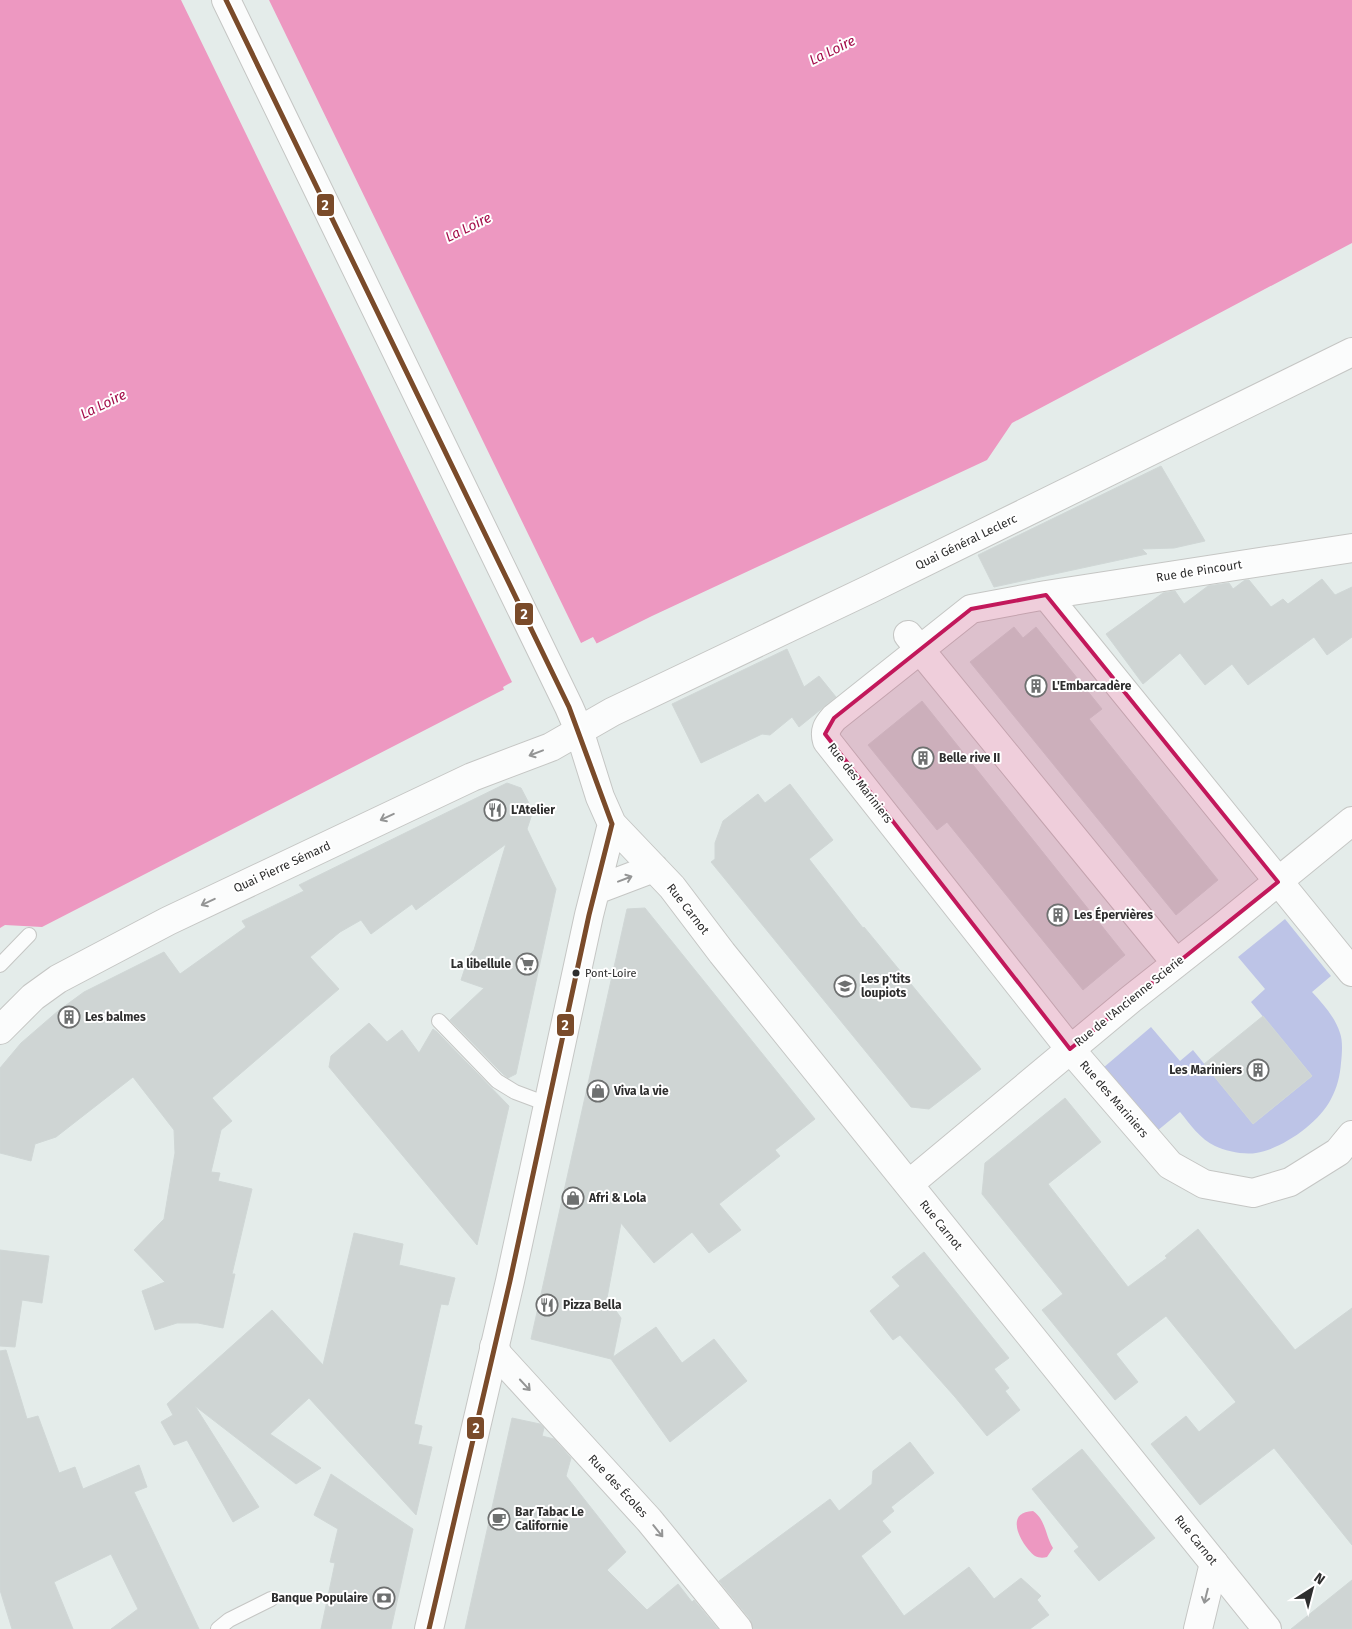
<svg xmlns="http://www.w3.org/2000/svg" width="1352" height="1629" viewBox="0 0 1352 1629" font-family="'Fira Sans',sans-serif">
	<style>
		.green { fill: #bdc4e7 }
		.water { fill: #ed98c1 }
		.pier { fill: #e4ecea }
		.building { fill: #cfd5d4; stroke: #d0d7d6 }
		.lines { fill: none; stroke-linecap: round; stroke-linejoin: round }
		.lane-casing { stroke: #c5c6c4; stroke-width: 16 }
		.street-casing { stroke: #c5c6c4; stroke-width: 30 }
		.secondary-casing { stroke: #c5c6c4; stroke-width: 30 }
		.lane { stroke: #fbfcfc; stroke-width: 14 }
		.street { stroke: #fbfcfc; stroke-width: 28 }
		.secondary { stroke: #fbfcfc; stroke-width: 28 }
		.bus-1-casing { stroke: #fff; stroke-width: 9 }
		.bus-1 { stroke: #7a4b2a; stroke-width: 5 }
		.oneway { stroke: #949595 }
		.marked { fill: #c2185b; fill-opacity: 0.2; stroke: #c2185b; stroke-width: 4; stroke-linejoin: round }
		.bus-dot { fill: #2e2e2e; stroke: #fff; stroke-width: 2 }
		.labels { text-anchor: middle; stroke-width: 4; stroke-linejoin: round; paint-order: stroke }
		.bus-label { font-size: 11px; fill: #2e2e2e; stroke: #fff; text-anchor: start }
		.street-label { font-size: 12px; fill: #2e2e2e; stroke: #fff }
		.poi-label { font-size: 12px; font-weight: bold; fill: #2e2e2e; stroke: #fff; text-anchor: start }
		.water-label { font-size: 14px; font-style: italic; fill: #a30c49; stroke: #fff }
		.line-badge { stroke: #fff; stroke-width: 2 }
		.badge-label { font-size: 14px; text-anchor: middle; font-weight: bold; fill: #fff }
	</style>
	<rect width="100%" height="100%" fill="#e4ecea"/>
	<path class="green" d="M1285 919 1331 976 1312 992C1323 1004 1335 1017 1340 1033 1343 1041 1342 1054 1341 1063 1340 1076 1337 1088 1331 1099 1319 1123 1282 1149 1256 1153 1243 1155 1226 1151 1215 1146 1200 1139 1190 1124 1180 1112L1157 1131 1103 1068 1151 1027 1180 1061 1193 1050 1253 1124 1312 1076 1251 1002 1265 989 1238 957Z"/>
	<path class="water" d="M0 0H1352V243L1012 423 987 460 652 616 497 693 42 927 5 925 0 928Z
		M1033 1511C1046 1520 1045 1535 1053 1548L1047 1557C1043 1558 1039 1558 1035 1556 1021 1545 1003 1512 1033 1511Z"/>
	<path class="pier" d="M181 0H269L581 643 593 637 598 646 505 692 503 687 512 682Z"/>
	<path class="building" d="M1161 466 1205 541 1174 548 1142 549 1147 554 994 587 978 555Z
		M1322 579 1335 595 1352 587V637L1327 655 1314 637 1248 685 1232 664 1205 685 1180 653 1143 684 1106 634 1163 593 1175 591 1184 604 1208 586 1229 583 1233 589 1245 580H1249L1271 607 1283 599 1288 604Z
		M1014 627 1023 638 1036 627 1102 709 1089 719 1218 880 1176 915 970 662Z
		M787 649 804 687 819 676 836 697 799 727 792 717 770 735 762 734 701 763 672 704Z
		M922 701 1125 955 1083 990 947 822 937 830 868 745Z
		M507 783 521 788 533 811 527 829 556 889 516 1074 508 1078 503 1074 450 1020 484 988 461 980 469 956 474 950 506 844 416 910 412 904 371 934 361 920 340 932 310 957 339 989 212 1098 232 1121 221 1130 211 1172 220 1173 218 1181 252 1189 232 1274H235L223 1328 198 1323H177L155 1330 142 1291 165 1282 134 1250 164 1219 175 1153 174 1130 133 1077 56 1137 35 1144 31 1161 0 1153V1068L21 1043 58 1011 84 992 164 952 180 974 246 927 242 921 304 891 299 885Z
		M790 784 833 840 809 859 863 928 864 927 981 1069 929 1109 911 1107 711 862 715 859V843L723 821 758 794 765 803Z
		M645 908 815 1119 775 1150 780 1156 719 1204 741 1230 709 1253 692 1232 654 1263 621 1223 607 1298 621 1318 613 1357 656 1327 682 1363 714 1339 747 1381 670 1442 611 1359 531 1339 627 909Z
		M1263 1016 1312 1076 1253 1124 1204 1064Z
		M369 1023 387 1042 402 1030 419 1053 433 1029 437 1032 509 1106 477 1245 329 1067 331 1056Z
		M1065 1098 1101 1142 1048 1184 1128 1287 1167 1258 1165 1256 1198 1229 1295 1350 1352 1308V1545L1274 1448 1200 1505 1151 1444 1186 1416 1199 1432 1236 1402 1166 1316 1116 1354 1138 1382 1115 1400 1042 1310 1063 1294 982 1194 985 1163Z
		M354 1233 403 1244 399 1265 455 1278 448 1305 441 1304 414 1424 422 1426 418 1444 432 1447 416 1515 309 1398 270 1434 321 1468 296 1484 195 1406 259 1507 233 1522 187 1440 174 1445 161 1422 173 1415 167 1404 272 1310 323 1365Z
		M0 1250 49 1256 42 1303 22 1300 15 1347 0 1346Z
		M924 1252 1009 1358 994 1369 1009 1388 1005 1391 1020 1410 987 1436 955 1397 900 1335 893 1340 870 1311 900 1286 892 1277Z
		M6 1350 27 1419 38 1416 59 1473 75 1467 83 1489 139 1465 147 1487 134 1492 199 1629H111L138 1609 111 1554 54 1582 73 1629H12L0 1590V1351Z
		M512 1418 540 1424 544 1428 542 1436 554 1439 571 1458 566 1476 626 1552 607 1570 647 1610 678 1584 692 1602 694 1600 718 1629H465Z
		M910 1442 934 1473 891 1507 894 1511 882 1521 891 1532 861 1556 904 1616 969 1567 994 1599 1021 1578 1041 1596 1037 1600 1049 1615 1030 1629H753L750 1619 719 1581 830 1499 839 1511 872 1484 873 1471Z
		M1082 1449 1155 1538 1099 1581 1074 1551 1079 1547 1032 1489Z
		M331 1474 413 1529 391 1629H321L335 1563 330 1562 338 1529 314 1515Z
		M1352 1580V1629H1291Z"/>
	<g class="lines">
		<g class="lane-casing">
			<path id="lane" d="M0 965 29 935
				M439 1021 497 1081 515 1092 547 1104
				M218 1629 229 1620 271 1599"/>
		</g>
		<g class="street-casing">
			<path id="street" d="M1046 595 1352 548
				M908 635 1176 963
				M1352 972 1046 595 971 609 834 718C827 726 824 731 827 741L1070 1049 1170 1165 1204 1184 1253 1193 1290 1182 1338 1152 1352 1135
				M0 1030 33 997 58 979 168 921 472 777 551 747 612 712 870 589 1352 352
				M909 1184 1131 999 1221 928 1352 821
				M494 1347 499 1356 649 1520 738 1629
				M1198 1629 1214 1563"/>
		</g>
		<g class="secondary-casing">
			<path id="secondary" d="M226 0 569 707 579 730 600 797 612 824 672 887 722 953 1267 1629
				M596 890 654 868
				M429 1629 510 1281 589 915 612 824"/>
		</g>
		<use href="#lane" class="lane"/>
		<use href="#street" class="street"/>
		<use href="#secondary" class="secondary"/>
		<g class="bus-1-casing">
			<path id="bus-1" d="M226 0 569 707 612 824
				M429 1629 510 1281 589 915 612 824"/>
		</g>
		<use href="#bus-1" class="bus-1"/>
	</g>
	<defs><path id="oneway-shaft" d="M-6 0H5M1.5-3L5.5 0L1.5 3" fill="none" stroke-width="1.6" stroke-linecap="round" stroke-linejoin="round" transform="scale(1.25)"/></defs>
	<g class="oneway">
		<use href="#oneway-shaft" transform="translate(536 753) rotate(159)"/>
		<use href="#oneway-shaft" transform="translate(387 817) rotate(155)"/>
		<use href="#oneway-shaft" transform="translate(625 879) rotate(-21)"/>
		<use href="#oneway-shaft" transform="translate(208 902) rotate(155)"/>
		<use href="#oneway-shaft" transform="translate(525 1385) rotate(47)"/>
		<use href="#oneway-shaft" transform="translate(658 1531) rotate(51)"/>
		<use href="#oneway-shaft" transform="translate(1206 1596) rotate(104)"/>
	</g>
	<path class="marked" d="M1046 595 1278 882 1070 1049 825 734 834 718 971 609Z"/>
	<defs>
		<g id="building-ring" transform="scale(1.125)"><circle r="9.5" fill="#fff" stroke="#6e7070" stroke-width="1.5"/><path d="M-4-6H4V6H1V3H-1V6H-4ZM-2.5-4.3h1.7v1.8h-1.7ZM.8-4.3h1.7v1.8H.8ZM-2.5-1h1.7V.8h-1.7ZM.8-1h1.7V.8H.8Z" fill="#6e7070"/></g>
		<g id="restaurant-ring" transform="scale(1.125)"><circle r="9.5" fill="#fff" stroke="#6e7070" stroke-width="1.5"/><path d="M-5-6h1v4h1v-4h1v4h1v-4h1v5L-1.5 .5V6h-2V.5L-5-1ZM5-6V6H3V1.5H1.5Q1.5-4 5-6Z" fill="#6e7070"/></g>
		<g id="supermarket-ring" transform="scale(1.125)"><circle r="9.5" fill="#fff" stroke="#6e7070" stroke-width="1.5"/><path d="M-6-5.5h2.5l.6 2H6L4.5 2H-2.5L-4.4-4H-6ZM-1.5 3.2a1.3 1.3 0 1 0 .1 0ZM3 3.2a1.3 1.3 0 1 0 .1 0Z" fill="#6e7070"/></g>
		<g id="school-ring" transform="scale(1.125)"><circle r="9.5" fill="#fff" stroke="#6e7070" stroke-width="1.5"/><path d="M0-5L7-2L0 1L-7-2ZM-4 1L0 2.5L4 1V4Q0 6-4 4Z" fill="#6e7070"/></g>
		<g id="shop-ring" transform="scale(1.125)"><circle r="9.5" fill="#fff" stroke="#6e7070" stroke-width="1.5"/><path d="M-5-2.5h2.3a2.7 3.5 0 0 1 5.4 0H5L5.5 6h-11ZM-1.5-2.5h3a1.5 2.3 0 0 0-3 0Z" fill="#6e7070"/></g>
		<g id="cafe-ring" transform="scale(1.125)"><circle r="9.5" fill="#fff" stroke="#6e7070" stroke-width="1.5"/><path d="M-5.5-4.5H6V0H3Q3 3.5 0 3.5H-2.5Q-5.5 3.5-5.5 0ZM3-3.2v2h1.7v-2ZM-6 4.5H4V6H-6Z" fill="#6e7070"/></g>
		<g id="bank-ring" transform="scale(1.125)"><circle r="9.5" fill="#fff" stroke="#6e7070" stroke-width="1.5"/><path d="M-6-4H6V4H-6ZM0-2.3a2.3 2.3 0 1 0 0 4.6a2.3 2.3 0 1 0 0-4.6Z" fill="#6e7070"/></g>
	</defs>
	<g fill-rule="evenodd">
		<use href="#building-ring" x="1036" y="686"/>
		<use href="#building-ring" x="923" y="758"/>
		<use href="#restaurant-ring" x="495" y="810"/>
		<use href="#building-ring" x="1058" y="915"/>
		<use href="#supermarket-ring" x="527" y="964"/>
		<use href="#school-ring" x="845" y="986"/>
		<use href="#building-ring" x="69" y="1017"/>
		<use href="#building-ring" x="1258" y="1070"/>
		<use href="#shop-ring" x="598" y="1091"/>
		<use href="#shop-ring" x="573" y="1198"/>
		<use href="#restaurant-ring" x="547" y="1305"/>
		<use href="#cafe-ring" x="499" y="1519"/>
		<use href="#bank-ring" x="384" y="1598"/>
	</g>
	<circle class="bus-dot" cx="576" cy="973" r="4.5"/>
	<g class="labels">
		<g class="bus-label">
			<text x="585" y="977">Pont-Loire</text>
		</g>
		<g class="street-label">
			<text transform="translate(966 542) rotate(-26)" y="4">Quai Général Leclerc</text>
			<text transform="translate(1199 571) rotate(-9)" y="4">Rue de Pincourt</text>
			<text transform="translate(860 783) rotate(52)" y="4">Rue des Mariniers</text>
			<text transform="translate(282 867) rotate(-25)" y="4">Quai Pierre Sémard</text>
			<text transform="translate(688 909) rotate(52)" y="4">Rue Carnot</text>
			<text transform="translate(1129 1001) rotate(-39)" y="4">Rue de l'Ancienne Scierie</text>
			<text transform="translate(1114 1099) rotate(49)" y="4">Rue des Mariniers</text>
			<text transform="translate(941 1225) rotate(51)" y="4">Rue Carnot</text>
			<text transform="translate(618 1486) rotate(47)" y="4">Rue des Écoles</text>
			<text transform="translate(1196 1540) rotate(51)" y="4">Rue Carnot</text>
		</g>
		<g class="poi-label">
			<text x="1052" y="690">L'Embarcadère</text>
			<text x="939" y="762">Belle rive II</text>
			<text x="511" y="814">L'Atelier</text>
			<text x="1074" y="919">Les Épervières</text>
			<text x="511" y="968" text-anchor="end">La libellule</text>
			<text x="861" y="983">Les p'tits<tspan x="861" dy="14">loupiots</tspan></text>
			<text x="85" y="1021">Les balmes</text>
			<text x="1242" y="1074" text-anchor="end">Les Mariniers</text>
			<text x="614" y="1095">Viva la vie</text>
			<text x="589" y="1202">Afri &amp; Lola</text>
			<text x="563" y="1309">Pizza Bella</text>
			<text x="515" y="1516">Bar Tabac Le<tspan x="515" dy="14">Californie</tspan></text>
			<text x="368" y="1602" text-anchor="end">Banque Populaire</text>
		</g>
		<g class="water-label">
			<text transform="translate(832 50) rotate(-26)" y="5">La Loire</text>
			<text transform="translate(468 227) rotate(-26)" y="5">La Loire</text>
			<text transform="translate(103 404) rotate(-26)" y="5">La Loire</text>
		</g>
	</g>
	<g class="line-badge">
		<rect x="316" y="193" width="19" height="24" rx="5" fill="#7a4b2a"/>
		<rect x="514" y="602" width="20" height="24" rx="5" fill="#7a4b2a"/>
		<rect x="556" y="1013" width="19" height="24" rx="5" fill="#7a4b2a"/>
		<rect x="466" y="1416" width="19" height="24" rx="5" fill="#7a4b2a"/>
	</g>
	<g class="badge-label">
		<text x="325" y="210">2</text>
		<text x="524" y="619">2</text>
		<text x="565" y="1030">2</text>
		<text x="476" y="1433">2</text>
	</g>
	<g transform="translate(1312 1589) rotate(36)" stroke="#ffffff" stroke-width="4" paint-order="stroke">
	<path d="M0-4L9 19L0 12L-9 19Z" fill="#2e2e2e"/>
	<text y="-8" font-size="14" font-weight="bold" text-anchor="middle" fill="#2e2e2e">N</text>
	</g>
</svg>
